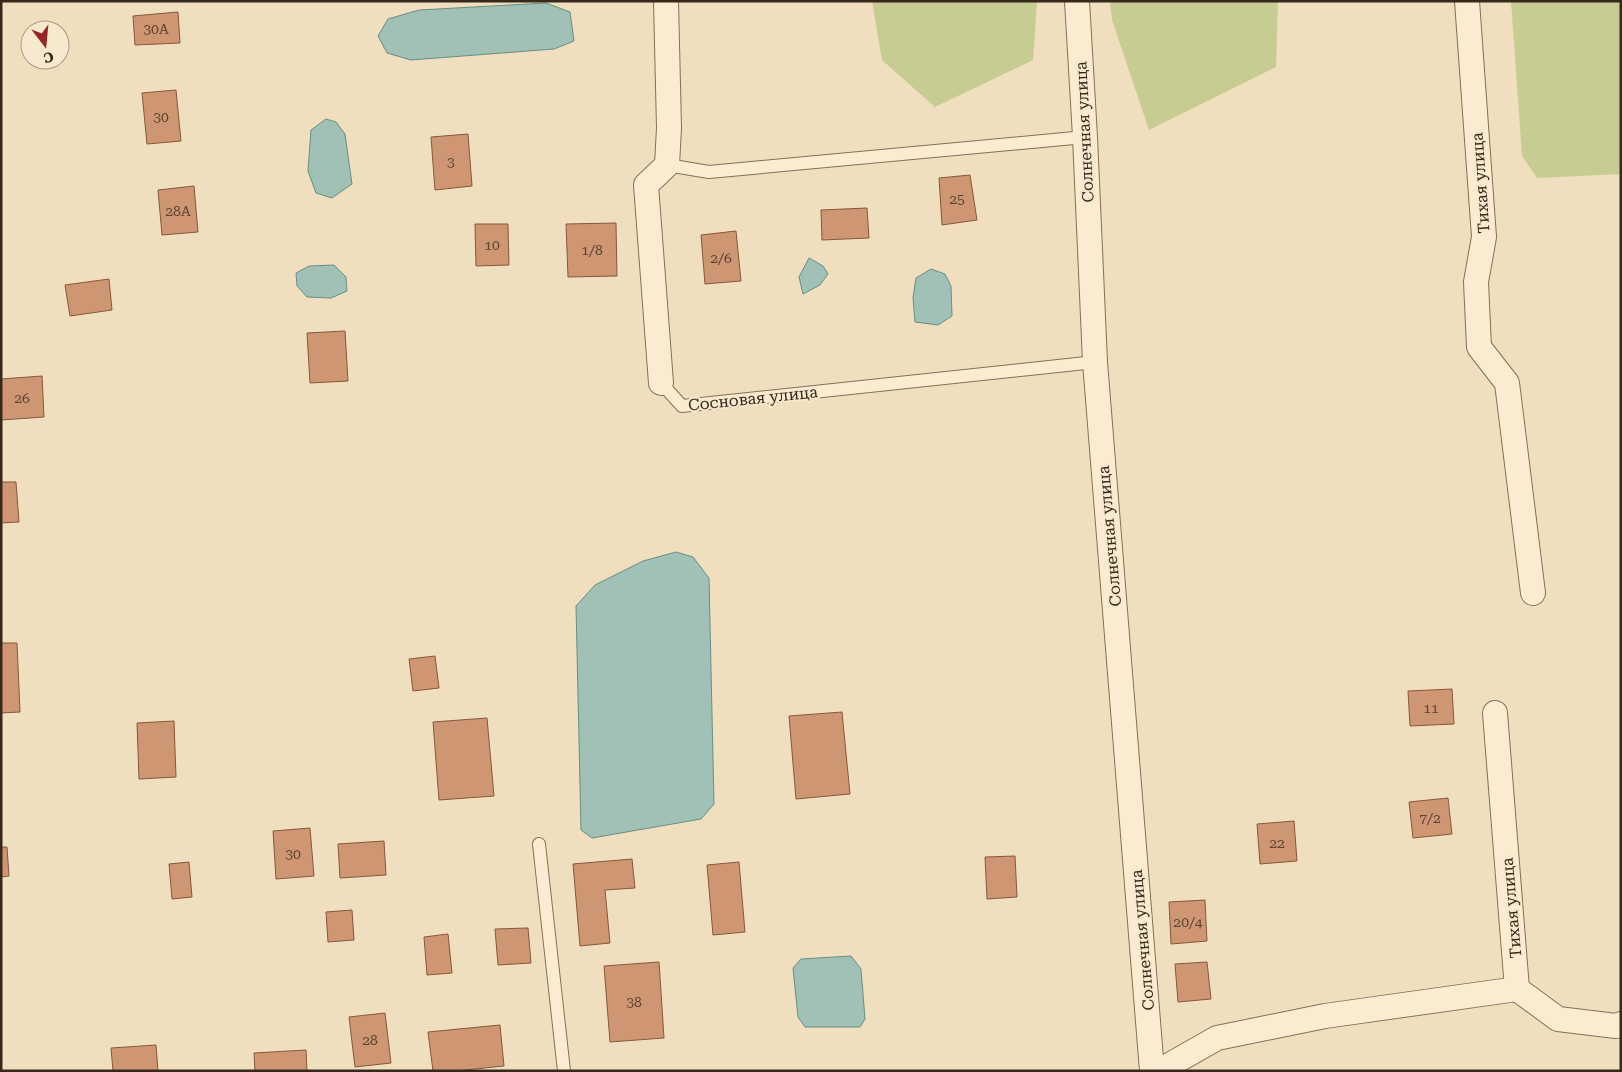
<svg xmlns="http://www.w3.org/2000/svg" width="1622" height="1072" viewBox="0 0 1622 1072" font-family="'Roboto Serif',serif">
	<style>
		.green { fill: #c7cc92 }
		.water { fill: #a1c0b6; stroke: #698e83 }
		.building { fill: #ce9673; stroke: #87573c }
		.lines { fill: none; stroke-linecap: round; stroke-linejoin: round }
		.service-casing { stroke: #876f56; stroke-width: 14 }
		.minor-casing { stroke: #876f56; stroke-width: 26 }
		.service { stroke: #f9ecd1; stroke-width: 12 }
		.minor { stroke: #f9ecd1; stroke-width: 24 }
		.labels { text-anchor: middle; stroke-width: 4; stroke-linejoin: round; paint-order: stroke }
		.number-label { font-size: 14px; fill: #5c4431 }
		.street-label { font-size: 16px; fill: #36281b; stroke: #f6e9cd }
	</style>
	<rect width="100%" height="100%" fill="#efdfbe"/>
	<path class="green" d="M872 1H1037L1033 60 935 107 882 60Z
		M1110 1H1278L1276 67 1149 130 1112 20Z
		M1511 1H1621V174L1537 178 1522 156Z"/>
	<path class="water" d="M546 3 570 12 574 41 554 49 411 60 387 53 378 36 388 19 419 10Z
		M326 119 336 122 345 134 352 184 332 198 316 193 308 171 311 130Z
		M809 258 823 266 828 274 820 285 803 294 799 277Z
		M334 265 346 277 347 291 331 298 307 297 297 286 296 273 309 266Z
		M931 269 945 274 951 286 952 316 938 325 915 322 913 298 916 278Z
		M676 552 693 557 709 578 714 804 701 819 592 838 581 830 576 606 595 585 643 561Z
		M851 956 861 969 865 1019 860 1027H805L798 1017 793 968 801 959Z"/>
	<path class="building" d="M178 12 180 43 135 45 133 16Z
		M176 90 181 141 147 144 142 93Z
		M468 134 472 186 435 190 431 137Z
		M970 175 977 220 942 225 939 178Z
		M194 186 198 232 162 235 158 190Z
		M867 208 869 238 822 240 821 210Z
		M616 223 617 276 568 277 566 224Z
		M475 224H508L509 265 476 266Z
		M736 231 741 281 705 284 701 235Z
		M109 279 112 310 70 316 65 285Z
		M345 331 348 381 310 383 307 333Z
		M42 376 44 417 1 420V379Z
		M1 482H16L19 522 1 523Z
		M1 643H17L20 712 1 713Z
		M435 656 439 688 413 691 409 659Z
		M1452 689 1454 724 1410 726 1408 691Z
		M842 712 850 794 796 799 789 716Z
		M487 718 494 796 439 800 433 722Z
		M174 721 176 777 139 779 137 723Z
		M1448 798 1452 834 1413 838 1409 802Z
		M1294 821 1297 861 1260 864 1257 824Z
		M310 828 314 876 276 879 273 831Z
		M384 841 386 875 340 878 338 844Z
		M1 847H7L9 876 1 877Z
		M1015 856 1017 897 987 899 985 857Z
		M632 859 635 888 605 890 610 943 580 946 573 864Z
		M189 862 192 897 172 899 169 864Z
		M739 862 745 932 713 935 707 865Z
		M1205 900 1207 941 1171 944 1169 902Z
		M352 910 354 940 328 942 326 912Z
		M528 928 531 963 498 965 495 929Z
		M448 934 452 973 427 975 424 937Z
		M659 962 664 1038 610 1042 604 966Z
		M1207 962 1211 999 1178 1002 1175 964Z
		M385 1013 391 1063 355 1067 349 1017Z
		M500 1025 504 1066 456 1071H433L428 1032Z
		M156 1045 158 1071H113L111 1048Z
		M306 1050 307 1071H255L254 1053Z"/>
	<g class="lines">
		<g class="service-casing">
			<path id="service" d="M667 165 709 172 1085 137
				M661 383 682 406 1095 362
				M539 844 564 1071"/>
		</g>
		<g class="minor-casing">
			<path id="minor" d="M1077 1 1085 137 1095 362 1152 1071
				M1467 1 1484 237 1476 282 1479 347 1507 383 1533 593
				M661 383 646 185 667 165 669 128 666 1
				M1495 713 1517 989 1558 1019 1616 1026 1621 1024
				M1159 1071 1217 1038 1325 1016 1517 989"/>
		</g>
		<use href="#service" class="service"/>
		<use href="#minor" class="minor"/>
	</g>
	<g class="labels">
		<g class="number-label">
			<text x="156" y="34">30А</text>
			<text x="161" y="122">30</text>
			<text x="451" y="167">3</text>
			<text x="957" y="204">25</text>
			<text x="178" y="216">28А</text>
			<text x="492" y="250">10</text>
			<text x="592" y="255">1/8</text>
			<text x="721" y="263">2/6</text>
			<text x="22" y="403">26</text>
			<text x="1431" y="713">11</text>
			<text x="1430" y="823">7/2</text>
			<text x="1277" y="848">22</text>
			<text x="293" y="859">30</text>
			<text x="1188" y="927">20/4</text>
			<text x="634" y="1007">38</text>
			<text x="370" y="1045">28</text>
		</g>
		<g class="street-label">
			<text transform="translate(1084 132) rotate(-93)" y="6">Солнечная улица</text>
			<text transform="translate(1480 183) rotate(-94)" y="6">Тихая улица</text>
			<text transform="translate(753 398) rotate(-6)" y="6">Сосновая улица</text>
			<text transform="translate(1109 536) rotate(-95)" y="6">Солнечная улица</text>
			<text transform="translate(1511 908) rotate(-95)" y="6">Тихая улица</text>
			<text transform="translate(1142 940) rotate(-95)" y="6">Солнечная улица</text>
		</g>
	</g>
	<rect width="1622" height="1072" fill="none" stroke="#36281b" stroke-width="5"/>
	<g transform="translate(45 45) rotate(164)"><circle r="24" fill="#f6e9cd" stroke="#a99c86"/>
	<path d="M0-4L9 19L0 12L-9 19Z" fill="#972529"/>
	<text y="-8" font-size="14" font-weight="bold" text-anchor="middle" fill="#36281b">С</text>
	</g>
</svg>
